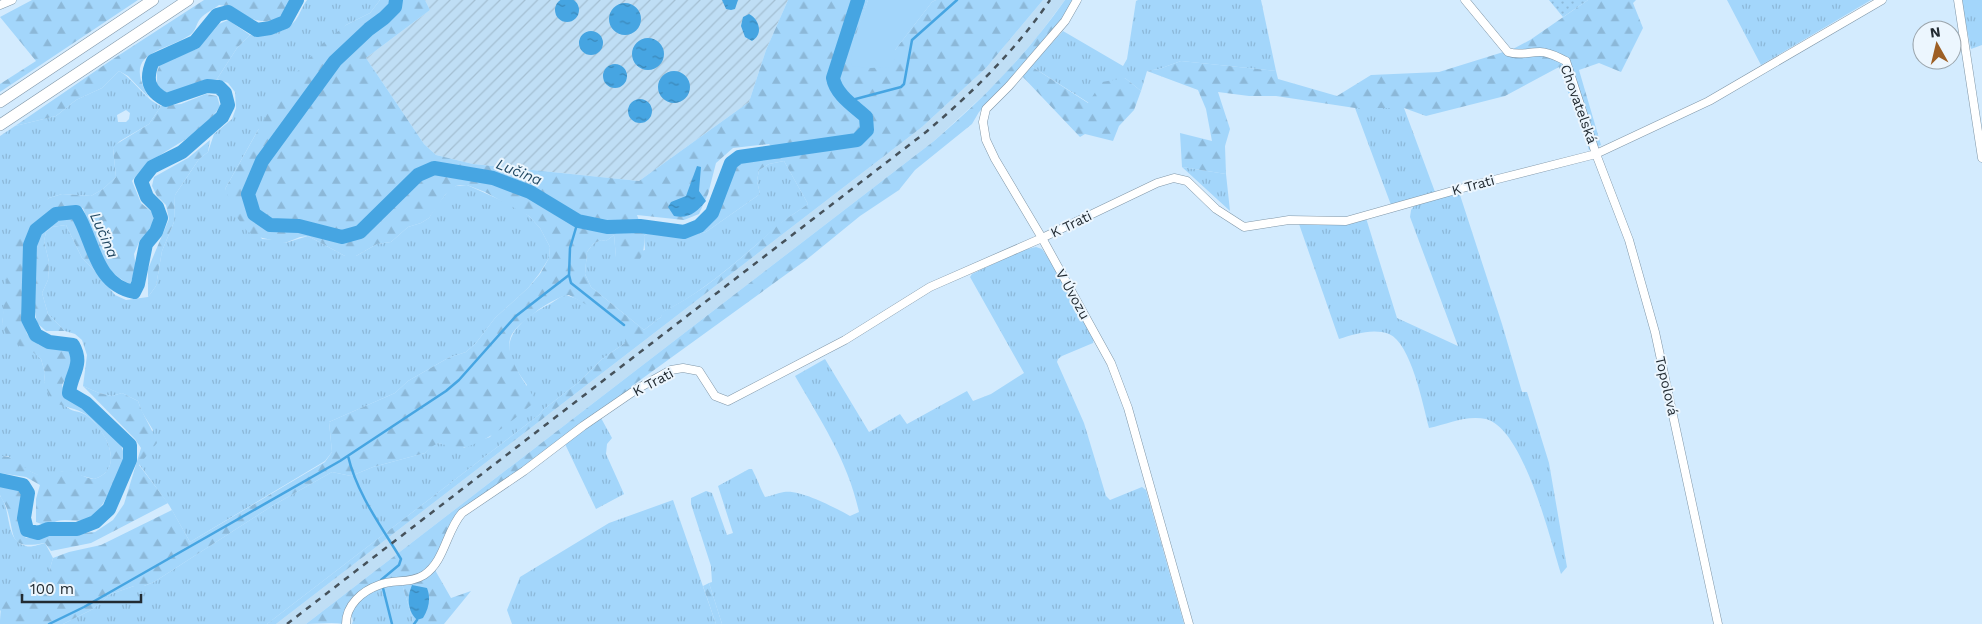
<svg xmlns="http://www.w3.org/2000/svg" width="1982" height="624" viewBox="0 0 1982 624" font-family="'Work Sans',sans-serif">
	<style>
		.built { fill: #bfdef5 }
		.industrial { fill: url(#industrial-furrows) }
		.grass { fill: url(#grass-tufts); fill-rule: evenodd }
		.forest { fill: url(#forest-firs); fill-rule: evenodd }
		.park { fill: #a3d6fb }
		.garden { fill: url(#garden-dots) }
		.water { fill: url(#water-ripples) }
		.lines { fill: none; stroke-linecap: round; stroke-linejoin: round }
		.stream { stroke: #46a5e2; stroke-width: 2.5 }
		.river { stroke: #46a5e2; stroke-width: 14 }
		.minor-casing { stroke: #8097a8; stroke-width: 9 }
		.highway-casing { stroke: #8097a8; stroke-width: 12 }
		.minor { stroke: #fff; stroke-width: 8 }
		.highway { stroke: #fff; stroke-width: 11 }
		.rail { stroke: #46525b; stroke-width: 2.5; stroke-dasharray: 6 6; stroke-linecap: butt }
		.labels { text-anchor: middle; stroke-width: 4; stroke-linejoin: round; paint-order: stroke }
		.street-label { font-size: 14px; fill: #222b32; stroke: #ecf6fe }
		.water-label { font-size: 15px; font-style: italic; fill: #224963; stroke: #ecf6fe }
	</style>
	<defs>
		<pattern id="industrial-furrows" width="10" height="10" patternUnits="userSpaceOnUse" patternTransform="scale(1.25)"><rect width="10" height="10" fill="#bfdef5"/><path d="M-1 1l2-2M0 10L10 0M9 11l2-2" fill="none" stroke="#a4bfd2"/></pattern>
		<pattern id="grass-tufts" width="24" height="20" patternUnits="userSpaceOnUse" patternTransform="scale(1.25)"><rect width="24" height="20" fill="#a3d6fb"/><path d="M3 7l-1-3M5 7V3M7 7l1-3M15 17l-1-3M17 17v-4M19 17l1-3" fill="none" stroke="#8cb8d8"/></pattern>
		<pattern id="forest-firs" width="22" height="20" patternUnits="userSpaceOnUse" patternTransform="scale(1.25)"><rect width="22" height="20" fill="#a3d6fb"/><path d="M5 1l3.5 6h-7zM16 11l3.5 6h-7z" fill="#8cb8d8"/></pattern>
		<pattern id="garden-dots" width="8" height="8" patternUnits="userSpaceOnUse" patternTransform="scale(1.25)"><rect width="8" height="8" fill="#a3d6fb"/><path d="M2 2h.1M6 6h.1" fill="none" stroke="#8cb8d8" stroke-width="1.8" stroke-linecap="round"/></pattern>
		<pattern id="water-ripples" width="26" height="14" patternUnits="userSpaceOnUse" patternTransform="scale(1.25)"><rect width="26" height="14" fill="#46a5e2"/><path d="M2 4q2-2 4 0t4 0M15 11q2-2 4 0t4 0" fill="none" stroke="#3a87b8"/></pattern>
	</defs>
	<rect width="100%" height="100%" fill="#d3ebfe"/>
	<path class="built" d="M1043 0H1065L1038 36 999 81 934 141 306 624H276L922 127 986 68Z"/>
	<path class="industrial" d="M425 0H788L766 50 749 102 639 181 473 164 436 155 424 144 366 58 430 10Z"/>
	<path class="grass" d="M307 0H380L370 13 346 25 258 130 225 189 262 239 280 240 285 243 308 236 345 256H356L377 244 391 242 408 227 421 223 429 218 437 205 450 189 456 186 467 185 516 207 529 216 540 228 550 247 549 258 539 274 528 288 495 318 476 343 466 352 448 358 408 381 395 393 329 422 332 452 325 461 190 542 169 505 139 464 153 430 142 412 138 401 122 393 112 396 99 393 83 386 87 355 82 340 75 334 65 331 48 314 42 293 48 280 49 262 44 241 46 232 52 227 66 225 82 258 100 276 115 295 126 300 148 297 156 286 162 251 174 222 175 195 199 159 208 152 214 134 232 119 236 108 235 92 228 83 217 79 237 48 250 35C265 36 284 34 295 21 300 15 302 6 307 0Z
		M1138 0H1261L1276 71 1181 61 1159 69 1147 71 1141 91 1125 78 1089 103 1031 66 1063 31 1123 66 1127 59 1136 1Z
		M1727 0H1871L1761 65Z
		M1961 0H1982V45L1971 49Z
		M119 71C135 80 144 99 161 106L149 124 120 141 113 148 116 177 103 189 91 196 62 194 49 198 13 250 2 324 41 359 45 373 44 382C51 391 59 401 68 408 73 412 80 411 86 415 105 428 127 469 94 479L64 471 45 476H40L27 470 8 456H0V136L15 126 56 116 76 100 102 88ZM126 110 130 113 129 119 126 122H118L117 115Z
		M1355 108H1404L1435 192 1391 205Z
		M784 161 808 204C799 211 788 217 780 224 744 255 706 291 663 312L661 317 644 330 591 287 585 274 587 252 593 244 601 240 606 241 614 235 616 257 645 250 644 236 648 233 670 238 706 232 760 194 757 181 759 170 769 164Z
		M1182 167 1226 174 1230 211Z
		M1455 193 1460 195 1502 324 1522 392H1527L1549 463 1567 567 1561 574C1550 539 1524 429 1486 419 1466 415 1448 424 1429 428 1423 405 1411 343 1389 334 1373 328 1355 334 1339 339L1299 224 1366 218 1397 318 1458 346 1410 217 1411 210 1415 205Z
		M1036 247 1042 249 1047 256 1080 310 1094 338 1093 343 1062 356 1058 359 1057 362 1084 423 1106 496 1110 500 1142 487 1146 490 1184 624H722L709 583 712 582 711 566 691 504V498L706 491 712 493 727 535 733 533 718 486 749 469H752C757 478 760 488 765 497 771 496 778 493 784 492 800 489 836 508 850 516L859 512C848 461 821 421 795 376L825 359 869 432 900 414 907 424 967 391 973 401 991 394 1024 373 970 277 972 274 1023 250Z
		M565 295C578 297 616 319 623 331 626 335 626 338 625 343L602 359 579 382 544 409 539 415 267 624H63L93 609 111 594 134 586H144L154 582 272 506 332 472 351 476 373 467 425 453 433 445 438 443 464 448 472 443 490 437 527 385C521 376 512 365 510 354 505 331 530 314 548 305 554 302 559 297 565 295Z
		M601 418 612 438 607 444 606 454 624 494 596 509 565 444Z
		M0 496C12 509 4 541 26 546 31 548 40 544 45 543L53 558 49 572 5 597 3 608 0 611Z
		M673 500 716 624H512L507 610 520 577 609 523Z
		M402 584 414 624H352L353 621 351 612C363 592 380 587 402 584Z"/>
	<path class="forest" d="M32 0H138L0 92V84L36 61 0 17Z
		M204 0H291L278 19C246 27 248 9 219 5 214 9 205 13 200 19 196 24 196 31 190 35 160 54 122 51 149 98L128 76 119 71 102 88 76 100 56 116 15 126 110 61Z
		M380 0H425L430 10 366 58 424 144 436 155 473 164 639 181 749 102 766 50 788 0H868L856 36 895 59V50L932 2 936 0H1043L986 68 922 127 276 624H267L539 415 544 409 579 382 602 359 625 343C628 323 584 304 569 295 563 294 544 306 538 310 530 317 518 324 512 334 501 354 527 384 536 401 510 422 486 445 453 450L446 445 438 443 433 446 425 453 373 467 351 476 332 472 272 506 154 582 144 586H134L111 594 93 609 63 624H0C0 617 1 603 4 597 11 584 36 576 49 572L53 558 69 552 101 545 172 510 190 542 325 462 332 452 329 422 395 393 408 381 448 358 466 352 476 343 495 318 528 288 540 274 549 258 550 247 540 228 529 216 485 192 467 185H460L456 186 445 195 429 218 421 223 408 227 391 242 377 244 356 256H345L308 236 300 237 285 243 254 236 247 231 236 216 225 189 280 91 323 43 346 25 370 13ZM769 144 778 154 742 159 733 165 716 213 708 223 698 230 680 235 642 229 637 215 684 220 699 214 708 194 716 163 733 148ZM784 161 808 204C799 211 788 217 779 224 745 255 705 292 662 312L661 317 644 330 591 287 585 274 587 252 593 244 601 240 606 241 614 235 616 257 619 262C641 271 645 253 644 236L648 233 670 239 706 232 760 194 757 181 759 170 769 164Z
		M1065 0H1076L1065 17 1010 81 979 112 972 124 915 170 899 190 860 216 806 260 632 386 633 390 455 517C446 530 442 545 434 559 422 581 391 582 368 587L344 624C331 622 319 624 306 624L934 141C983 99 1028 53 1065 0Z
		M1588 0H1636L1633 3 1643 28 1621 72 1599 63 1579 70 1601 145 1589 150 1559 67 1505 96 1426 116 1404 108H1355L1276 96H1249L1218 92 1230 129 1225 146 1226 174 1182 167 1180 133 1212 141 1206 109 1198 90 1147 71 1159 69 1181 61 1276 71 1278 79 1337 96 1371 75 1439 72 1513 49 1530 40Z
		M228 20 250 35 237 48 217 79 200 82 168 94 157 86V72L160 64 199 48 219 24Z
		M1031 66 1088 103 1102 82 1125 78 1141 91 1134 110 1119 126 1113 141 1085 134 1080 137 1022 76Z
		M206 94 217 96 220 106C198 143 155 148 132 181L141 203 154 214 151 230 140 240 134 254 136 268 130 284C97 269 95 238 83 208L71 206 51 211 37 222 27 239 23 275 21 315 27 334 39 345 70 349 74 362 62 385 64 393C81 405 123 433 124 456 124 466 117 477 113 485 107 496 102 509 91 517 81 524 68 518 57 521 54 522 50 525 47 526L36 522V499L40 485 26 477 0 473V456C15 455 21 467 34 473 45 479 53 471 64 471 74 470 84 478 94 479 127 469 105 428 85 414 78 409 62 406 52 402L44 382 45 373 41 359 29 349 22 348 6 334 2 324 7 276 16 231 49 198 62 194 91 196 103 189 116 177 113 148 115 145 149 124 161 106 181 104Z
		M210 140 208 152 199 159 175 195 174 222 162 251 156 286 148 297V269L169 219 166 205 157 196 152 186 154 177 188 158Z
		M64 218H73L90 257 100 276 82 258 66 225 52 227 46 232 44 241 49 262 48 280 42 293 48 314 65 331H46L37 323 34 306 37 237 51 223Z
		M83 386 99 393 112 396 122 393 138 401C143 416 152 428 157 443L139 465 168 503 91 543 51 551 45 543C7 550 16 537 7 509 6 504 1 499 0 495 0 492 0 486 0 483L20 488 26 496C20 511 14 523 26 538L95 532 113 520 124 504 141 448 135 439Z
		M435 570 451 598 471 591 444 624H414L402 584 421 581Z
		M709 583 722 624H716L703 586Z"/>
	<path class="park" d="M868 0H936L932 2 895 50V59L890 67 870 68 852 66C850 44 861 21 868 0Z"/>
	<path class="garden" d="M1549 0H1588L1563 17Z"/>
	<path class="water" d="M555 10a12 12 0 1 1 24 0a12 12 0 1 1-24 0Z
		M722 0H738L735 9 731 10 726 9Z
		M609 19a16 16 0 1 1 32 0a16 16 0 1 1-32 0Z
		M749 14C759 19 764 34 752 41L745 37 741 26 743 17Z
		M579 43a12 12 0 1 1 24 0a12 12 0 1 1-24 0Z
		M632 54a16 16 0 1 1 32 0a16 16 0 1 1-32 0Z
		M603 76a12 12 0 1 1 24 0a12 12 0 1 1-24 0Z
		M658 87a16 16 0 1 1 32 0a16 16 0 1 1-32 0Z
		M628 111a12 12 0 1 1 24 0a12 12 0 1 1-24 0Z
		M697 166 701 167 699 191 706 201C697 212 689 219 674 216L668 207 671 202 686 196Z
		M412 585 427 588C431 598 429 608 423 618L417 620C407 610 407 597 412 585Z"/>
	<g class="lines">
		<path class="stream" d="M848 101 901 87 904 84 912 40 957 0
			M569 275 571 283 624 325
			M348 456C357 494 381 526 401 559L399 565 381 580 392 624
			M49 624 84 607 340 461 446 391 459 380 516 316 569 275 570 248 578 221
			M414 624 417 620"/>
		<path class="river" d="M396 0 395 7 384 18 369 29 335 61 262 161 248 194 254 214 270 225 299 226 342 237 360 232 418 175 434 168 493 178 530 192 578 221 607 227 640 226 684 232 699 226 712 213 731 163 739 157 857 140 867 130 866 117C854 106 836 95 833 78L858 0
			M0 480 23 485 28 493 24 518 27 530 38 533 48 529H77L95 522 109 509 130 460V445L86 403 69 393C71 373 84 365 73 345L49 342 36 335 28 319 30 245 36 230 56 214 76 212C94 240 94 284 134 292L138 284 146 244 156 232 161 218 157 207 147 197 141 181 152 167 182 152 222 117 228 105 225 93 219 87 207 86 166 100C148 91 145 79 153 61L195 42 217 15 228 12 257 30 270 28 285 22 297 0"/>
		<g class="minor-casing">
			<path id="minor" d="M1077 0 1065 21 1009 86 986 109 983 122 986 140 995 159 1042 238 1111 363 1128 408 1189 624
				M1465 0 1508 52C1519 56 1528 52 1540 52 1550 52 1557 57 1566 61L1596 154 1629 240 1655 332 1718 624
				M1958 0 1982 158
				M0 5 12 0
				M346 624C346 605 362 591 379 585 393 579 410 584 424 575 445 561 446 531 462 513L524 471 583 426 637 389 671 370 683 368 699 371 715 396 728 401 845 340 930 287 1042 238 1157 183 1174 178 1187 181 1216 209 1244 227 1289 220 1346 221 1470 186 1596 154 1709 101 1882 0"/>
		</g>
		<g class="highway-casing">
			<path id="highway" d="M0 102 153 0
				M0 125 188 0"/>
		</g>
		<use href="#minor" class="minor"/>
		<use href="#highway" class="highway"/>
		<path class="rail" d="M287 624 926 132C972 93 1016 50 1050 0"/>
	</g>
	<g class="labels">
		<g class="street-label">
			<text transform="translate(1579 104) rotate(70)" y="5">Chovatelská</text>
			<text transform="translate(1473 185) rotate(-15)" y="5">K Trati</text>
			<text transform="translate(1071 224) rotate(-26)" y="5">K Trati</text>
			<text transform="translate(1073 294) rotate(61)" y="5">V Úvozu</text>
			<text transform="translate(653 382) rotate(-28)" y="5">K Trati</text>
			<text transform="translate(1667 386) rotate(77)" y="5">Topolová</text>
		</g>
		<g class="water-label">
			<text transform="translate(519 172) rotate(22)" y="5">Lučina</text>
			<text transform="translate(104 235) rotate(66)" y="5">Lučina</text>
		</g>
	</g>
	<g transform="translate(1937 45) rotate(352)"><circle r="24" fill="#ecf6fe" stroke="#9ba5ac"/>
	<path d="M0-4L9 19L0 12L-9 19Z" fill="#9d5f25"/>
	<text y="-8" font-size="14" font-weight="bold" text-anchor="middle" fill="#222b32">N</text>
	</g>
	<path d="M22 594v8h119v-8" fill="none" stroke="#222b32" stroke-width="2.5"/>
	<text x="30" y="594" font-size="15" fill="#222b32" stroke="#ecf6fe" stroke-width="4" paint-order="stroke">100 m</text>
</svg>
